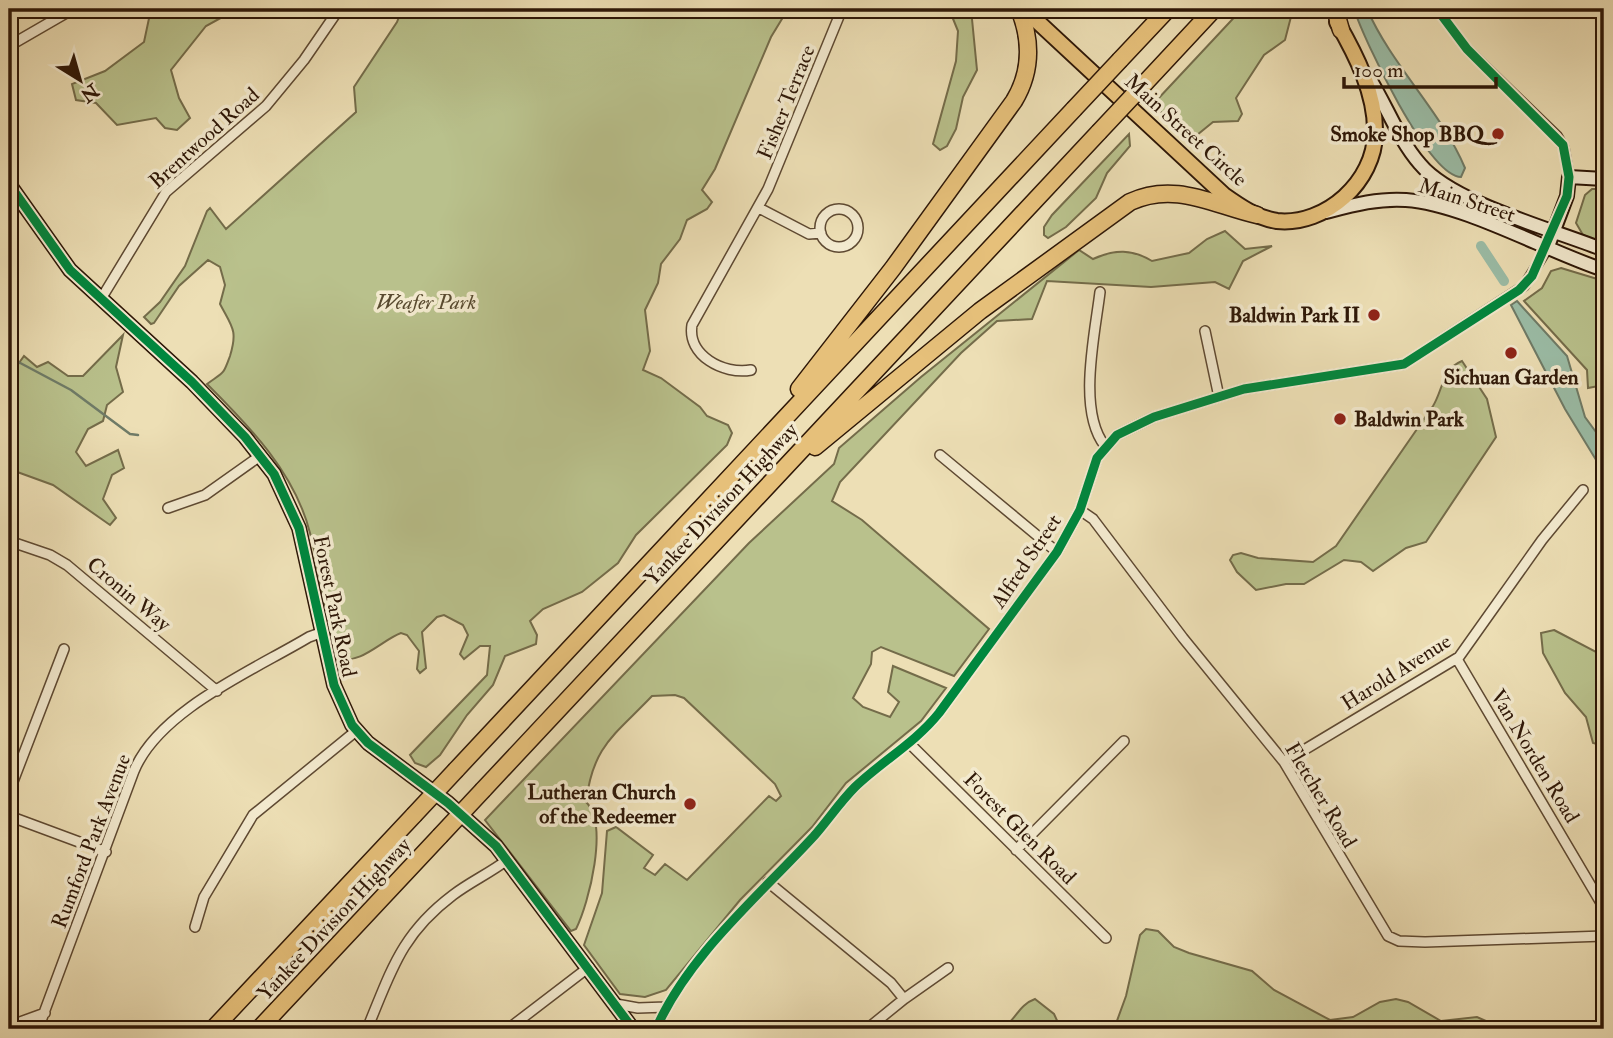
<svg xmlns="http://www.w3.org/2000/svg" width="1613" height="1038" viewBox="0 0 1613 1038" font-family="'IM FELL Double Pica',serif">
	<style>
		.green { fill: #b9c18c; stroke: #746c4a; stroke-width: 2 }
		.water { fill: #9bbda7; stroke: #6f7b67; stroke-width: 2 }
		.lines { fill: none; stroke-linecap: round; stroke-linejoin: round }
		.stream { stroke: #6f7b67; stroke-width: 2.5 }
		.canal { stroke: #9bbda7; stroke-width: 10 }
		.street-casing { stroke: #5e4932; stroke-width: 12 }
		.secondary-casing { stroke: #2e1707; stroke-width: 16 }
		.primary-casing { stroke: #2e1707; stroke-width: 18 }
		.highway-casing { stroke: #2e1707; stroke-width: 19 }
		.street { stroke: #f3eacf; stroke-width: 9 }
		.secondary { stroke: #f3eacf; stroke-width: 12 }
		.primary { stroke: #e6c07a; stroke-width: 14 }
		.highway { stroke: #e6c07a; stroke-width: 16 }
		.highway-bridge-casing { stroke: #2e1707; stroke-width: 19; stroke-linecap: butt }
		.highway-bridge { stroke: #e6c07a; stroke-width: 16 }
		.cycleway-casing { stroke: #f3eacf; stroke-width: 13 }
		.cycleway { stroke: #00873e; stroke-width: 9 }
		.poi-dot { fill: #8f2418; stroke: #f3eacf; stroke-width: 2.5 }
		.labels { text-anchor: middle; stroke-width: 7; stroke-linejoin: round; paint-order: stroke }
		.street-label { font-size: 21px; fill: #2e1707; stroke: #f3eacf }
		.poi-label { font-size: 21px; font-weight: bold; fill: #2e1707; stroke: #f3eacf; text-anchor: end }
		.park-label { font-size: 21px; font-style: italic; fill: #584a2f; stroke: #f3eacf }
	</style>
	<rect width="100%" height="100%" fill="#eddfb5"/>
	<filter id="stains"><feTurbulence type="fractalNoise" baseFrequency=".00286" numOctaves="4"/><feColorMatrix values="0 0 0 0 .2 0 0 0 0 .09 0 0 0 0 .02 0 0 0 .5 -.17"/></filter>
	<radialGradient id="worn" r=".72"><stop offset=".6" stop-color="#630" stop-opacity="0"/><stop offset="1" stop-color="#630" stop-opacity=".3"/></radialGradient>
	<path class="green" d="M151 9H237L206 26 171 70 179 98 190 118 177 130 165 128 156 118 117 125 96 103 76 100 72 84 105 71 144 42Z
		M402 9H788L771 37 715 169 702 190 712 202 707 209 687 220 680 239 661 264 658 283 645 310 650 351 643 370 661 378 700 407 707 416 728 425 732 433 727 445 636 535 618 563 582 592 543 609 530 621 537 635 536 644 505 656 493 685 467 715 440 755 426 767 415 763 410 755 487 675 490 646H480L464 659 460 654 468 635 463 625 444 615 437 617 422 632 426 668 420 673 417 669 419 651 407 635 401 633C382 640 360 665 340 658 324 624 320 570 310 533 295 473 250 427 207 384 225 371 223 375 230 356 238 330 232 327 220 304L225 285 220 267 208 260 179 286 154 323 151 324 144 317 160 302 185 266 207 211 210 208 226 229 356 112 354 87 397 22Z
		M949 9H971L977 70 963 97 956 129 947 146 940 150 933 144 956 61 958 31Z
		M1242 9H1293L1285 40 1264 55 1236 98 1242 114 1238 121 1213 122 1197 135H1190L1177 119 1161 112 1156 101Z
		M1129 134 1130 146 1107 173 1096 198 1066 227 1048 238 1044 235V227L1052 215Z
		M1592 189H1604V232L1601 243 1583 235 1576 223 1585 195Z
		M1225 231 1245 249 1272 246 1243 261 1229 289 1215 282 1151 287 1047 281 1032 319 997 321 961 353 840 482 832 501 862 520 989 629 954 676 881 647 872 652 871 664 853 698 863 707 890 717 899 702 888 692 893 666 946 688 921 721 846 783 812 827 740 900 666 990 645 997 620 994 584 945 602 893 607 831 616 827 653 855 644 868 655 875 665 864 687 880 769 796 776 801 781 796 775 784 684 698 675 695 652 696C615 735 593 745 586 802 609 824 589 903 576 929L571 931 485 820 749 543 834 464 839 448 921 377 1079 250 1093 259C1115 249 1132 249 1152 261L1189 253 1207 239Z
		M1561 268 1604 281V385L1588 388 1587 370 1524 301 1542 288 1551 271Z
		M123 335 116 367 123 392 107 405 103 421 88 429 76 452 86 466 118 450 124 468 112 475 103 499 116 518 110 525 53 485 9 469V377L24 356 37 367 48 362 68 376H83Z
		M1462 361 1487 399 1496 437 1426 542 1406 548 1373 571 1361 562 1344 560 1304 584H1286L1256 590 1237 572 1230 560 1233 555 1241 553 1258 558 1313 562 1336 546 1433 406C1443 390 1442 369 1462 361Z
		M1554 630 1604 656V746L1593 743 1586 717 1565 693 1543 653 1541 633Z
		M1146 929 1158 931 1174 947 1189 953 1252 971 1274 990 1330 1020 1353 1017 1380 1002 1396 999 1408 1002 1441 1021 1477 1017 1504 1029H1114L1126 996 1140 935Z
		M1035 999 1054 1014 1061 1029H1001C1016 1021 1018 1005 1035 999Z"/>
	<path class="water" d="M1354 9H1367C1392 66 1441 111 1465 168L1461 177C1428 176 1364 40 1354 9Z
		M1517 301 1567 356 1585 417 1604 443V473L1565 409 1511 305Z"/>
	<g class="lines">
		<path class="stream" d="M9 357 71 390 130 434 138 435"/>
		<path class="canal" d="M1481 246 1504 281"/>
		<g class="street-casing">
			<path id="street" d="M1437 9 1467 49 1557 136 1564 148 1569 177
				M9 46 73 9
				M759 208 809 234 821 233
				M820 228a19 19 0 1 1 38 0a19 19 0 1 1-38 0Z
				M1100 292C1095 334 1077 411 1105 446
				M101 299 166 192 266 106 304 60 339 9
				M1205 331 1219 397
				M751 370C723 375 687 355 692 325L768 189 842 9
				M940 455 1057 552
				M168 508 205 495 260 456
				M1080 510 1093 519 1183 638 1284 762 1388 936 1399 941 1425 942 1604 936
				M9 541 50 555 67 565 217 691
				M1457 659 1604 908
				M909 743 1106 938
				M1284 762 1459 657 1542 540 1583 490
				M9 792 64 649
				M9 816 106 852
				M1016 850 1124 741
				M768 882 891 983 904 999 867 1029
				M195 927 204 897 253 815 356 731
				M904 999 948 968
				M616 1004 638 1008 666 1007
				M9 1026 45 1013
				M38 1029 134 771C159 710 254 670 309 637L323 632
				M367 1029C391 972 400 935 453 895 470 882 490 873 507 860
				M508 1029 589 967
				M656 1029C688 955 760 895 814 836 828 820 840 802 855 787 882 761 915 743 939 713L1057 552 1080 510 1097 458 1117 435 1154 417 1244 389 1404 364 1524 286 1547 249"/>
		</g>
		<g class="secondary-casing">
			<path id="secondary" d="M1368 76C1386 104 1398 139 1420 164 1452 203 1555 230 1604 250
				M9 184 70 270 192 382 245 437 274 474 299 528 334 685 352 725 368 743 448 803 496 846 633 1029
				M1326 212C1353 205 1379 198 1406 200 1464 204 1546 251 1604 270
				M1547 249 1567 196 1569 177 1604 179"/>
		</g>
		<g class="primary-casing">
			<path id="primary" d="M1024 9 1224 195C1241 207 1257 218 1277 221 1326 226 1375 181 1375 133 1376 94 1356 55 1337 22"/>
		</g>
		<g class="highway-casing">
			<path id="highway" d="M1335 9 1341 30
				M1120 60 1168 9
				M1145 83 1214 9
				M799 389 893 268 1014 101C1032 71 1032 41 1019 9
				M815 447 980 311 1130 202C1175 181 1213 205 1257 215
				M456 770 1074 109
				M483 790 1099 132
				M213 1029 414 815
				M259 1029 440 836"/>
		</g>
		<use href="#street" class="street"/>
		<use href="#secondary" class="secondary"/>
		<use href="#primary" class="primary"/>
		<use href="#highway" class="highway"/>
		<g class="highway-bridge-casing">
			<path id="highway-bridge" d="M1074 109 1120 60
				M1099 132 1145 83
				M414 815 456 770
				M440 836 483 790"/>
		</g>
		<use href="#highway-bridge" class="highway-bridge"/>
		<g class="cycleway-casing">
			<path id="cycleway" d="M9 184 70 270 192 382 245 437 274 474 299 528 334 685 352 725 368 743 448 803 496 846 633 1029
				M656 1029C688 955 760 895 814 836 828 820 840 802 855 787 882 761 915 743 939 713L1057 552 1080 510 1097 458 1117 435 1154 417 1244 389 1404 364 1519 290 1532 276 1567 196 1569 177 1563 145 1467 49 1437 9"/>
		</g>
		<use href="#cycleway" class="cycleway"/>
	</g>
	<g class="poi-dot">
		<circle cx="1498" cy="134" r="7"/>
		<circle cx="1374" cy="315" r="7"/>
		<circle cx="1511" cy="353" r="7"/>
		<circle cx="1340" cy="419" r="7"/>
		<circle cx="690" cy="804" r="7"/>
	</g>
	<g class="labels">
		<g class="street-label">
			<text transform="translate(786 102) rotate(-68)" y="7">Fisher Terrace</text>
			<text transform="translate(1186 130) rotate(42)" y="7">Main Street Circle</text>
			<text transform="translate(204 138) rotate(-42)" y="7">Brentwood Road</text>
			<text transform="translate(1467 200) rotate(18)" y="7">Main Street</text>
			<text transform="translate(721 504) rotate(-47)" y="7">Yankee Division Highway</text>
			<text transform="translate(1026 561) rotate(-56)" y="7">Alfred Street</text>
			<text transform="translate(129 594) rotate(40)" y="7">Cronin Way</text>
			<text transform="translate(335 606) rotate(78)" y="7">Forest Park Road</text>
			<text transform="translate(1396 672) rotate(-32)" y="7">Harold Avenue</text>
			<text transform="translate(1535 756) rotate(59)" y="7">Van Norden Road</text>
			<text transform="translate(1321 795) rotate(59)" y="7">Fletcher Road</text>
			<text transform="translate(1020 828) rotate(45)" y="7">Forest Glen Road</text>
			<text transform="translate(91 841) rotate(-69)" y="7">Rumford Park Avenue</text>
			<text transform="translate(334 919) rotate(-47)" y="7">Yankee Division Highway</text>
		</g>
		<g class="poi-label">
			<text x="1484" y="141">Smoke Shop BBQ</text>
			<text x="1360" y="322">Baldwin Park II</text>
			<text x="1511" y="384" text-anchor="middle">Sichuan Garden</text>
			<text x="1354" y="426" text-anchor="start">Baldwin Park</text>
			<text x="676" y="799">Lutheran Church<tspan x="676" dy="24">of the Redeemer</tspan></text>
		</g>
		<g class="park-label">
			<text x="426" y="309">Weafer Park</text>
		</g>
	</g>
	<rect width="1613" height="1038" fill="none" stroke="#eddfb5" stroke-width="35"/>
	<rect x="10" y="10" width="1592" height="1017" fill="none" stroke="#2e1707" stroke-width="3.5"/>
	<rect x="18" y="18" width="1578" height="1003" fill="none" stroke="#2e1707" stroke-width="2"/>
	<g transform="translate(80 80) rotate(143)" stroke="#f3eacf" stroke-width="5" paint-order="stroke">
	<path d="M0-5L12 26L0 18L-12 26Z" fill="#2e1707"/>
	<text y="-10" font-size="19" font-weight="bold" text-anchor="middle" fill="#2e1707">N</text>
	</g>
	<path d="M1344 77v10h152v-10" fill="none" stroke="#2e1707" stroke-width="3.5"/>
	<text x="1354" y="77" font-size="21" fill="#2e1707" stroke="#f3eacf" stroke-width="5" paint-order="stroke">100 m</text>
	<rect width="100%" height="100%" filter="url(#stains)"/>
	<rect width="100%" height="100%" fill="url(#worn)"/>
</svg>
